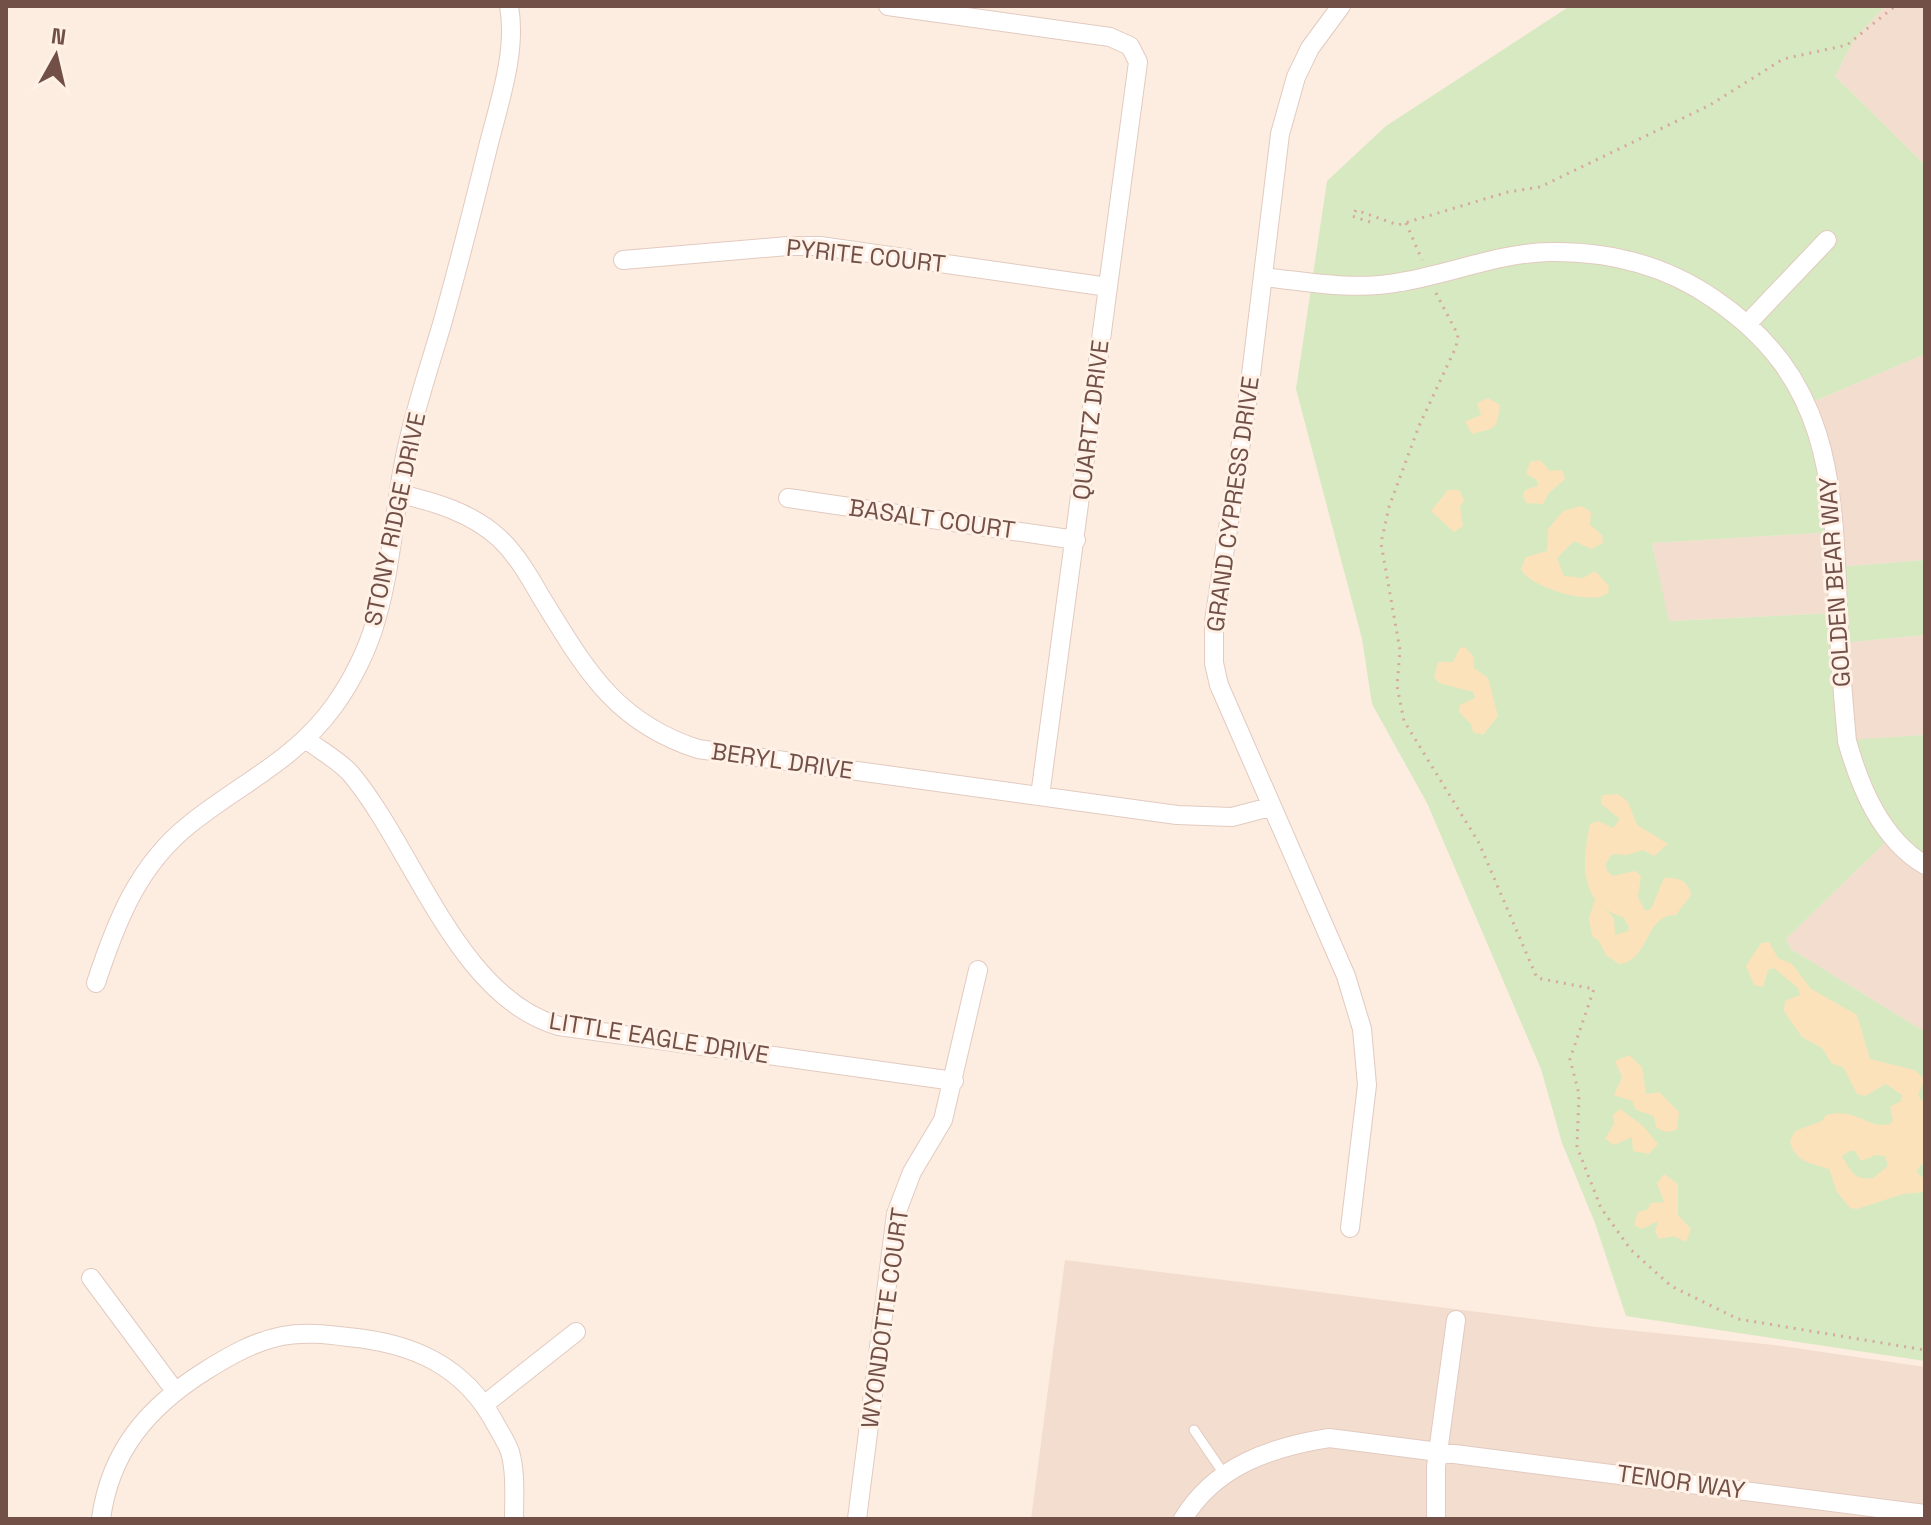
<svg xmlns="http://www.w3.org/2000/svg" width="1931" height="1525" viewBox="0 0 1931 1525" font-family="'Space Grotesk',sans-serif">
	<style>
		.residential { fill: #f3ddcf }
		.green { fill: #d7e9c0 }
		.sand { fill: #fbe2bb; fill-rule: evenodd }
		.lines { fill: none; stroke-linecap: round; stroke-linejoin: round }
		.lane-casing { stroke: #e2cac0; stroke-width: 11 }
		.street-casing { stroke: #e2cac0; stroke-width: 20 }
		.path { stroke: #d5a99c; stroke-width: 3; stroke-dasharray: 2 6; stroke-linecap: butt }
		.lane { stroke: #fff; stroke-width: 9 }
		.street { stroke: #fff; stroke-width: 18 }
		.labels { text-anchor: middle; stroke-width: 6; stroke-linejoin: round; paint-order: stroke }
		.street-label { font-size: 24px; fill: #725048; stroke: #fff1e6 }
	</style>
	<rect width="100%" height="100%" fill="#fcede0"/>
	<path class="residential" d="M1885 6H1925V165L1835 76 1854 40Z
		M1925 354V560L1837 567 1838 613 1668 621 1652 543 1834 532 1808 404Z
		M1925 635V735L1847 741 1841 643Z
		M1892 836 1925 865V1032L1791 949 1786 939Z
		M1065 1260 1597 1327 1774 1345 1925 1367V1519H1031Z"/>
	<path class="green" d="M1570 6H1885L1854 40 1835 76 1925 165V354L1808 404 1835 532 1652 543 1669 621 1837 613V567L1925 560V635L1841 643 1847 740 1925 735V865L1892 836 1786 939 1791 949 1925 1032V1361L1626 1316 1595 1223 1562 1143 1541 1069 1427 803 1372 704 1362 639 1296 389 1327 181 1386 126Z"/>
	<path class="sand" d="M1488 398 1500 405C1496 431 1497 427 1472 434L1465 422 1481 415 1477 403Z
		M1540 460 1550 471 1562 470 1565 479 1549 493 1543 504 1526 503 1523 496 1525 490 1538 486 1537 480 1526 474 1530 462Z
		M1448 490H1459L1464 500 1460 507 1463 526 1454 532 1431 511Z
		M1581 506 1591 512 1590 525 1602 535 1603 543 1591 549 1574 541 1557 558 1564 576 1583 578 1595 571 1609 586 1608 593C1592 607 1528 586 1521 569L1526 557 1547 551 1548 529 1563 511Z
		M1465 647 1473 656 1474 668 1488 678 1498 716 1483 735 1473 732 1471 724 1459 712 1460 705 1475 698 1473 692 1439 683 1434 677 1438 662H1453L1460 648Z
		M1618 794 1628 802 1637 825 1668 844 1654 856 1643 850 1627 855 1612 854 1605 865 1608 872 1613 876 1635 871 1641 876 1638 897 1645 911 1651 909 1664 878C1678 878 1688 879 1691 895L1676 915C1645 913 1650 961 1619 964L1606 955 1599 941 1592 936 1589 918 1595 899 1614 918 1615 935 1628 931 1629 927 1623 917C1578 904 1582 860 1590 824L1598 821 1613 828 1620 819 1601 804V799L1603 795Z
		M1769 942 1778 958 1792 964 1811 989 1857 1015 1870 1059 1914 1070 1925 1079 1918 1095 1925 1104V1161L1916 1171 1925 1180V1192L1903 1194 1857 1209 1850 1208 1837 1192 1829 1169C1812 1163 1795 1163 1790 1141L1795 1131 1822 1121 1826 1115C1858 1107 1867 1130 1890 1124L1893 1120 1890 1107 1901 1101 1902 1095 1886 1084 1865 1096 1857 1094 1843 1067 1832 1064 1822 1048 1802 1037 1784 1011 1785 1001 1800 995 1798 988 1774 968 1768 970 1763 987 1754 985 1746 966 1761 943ZM1850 1151H1855L1861 1161 1876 1155 1885 1156 1888 1166 1873 1178C1854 1181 1850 1170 1842 1156Z
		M1629 1055 1642 1067 1646 1094 1659 1092 1679 1112 1677 1130 1666 1132 1656 1128 1654 1116 1636 1110 1632 1101 1614 1095 1622 1077 1615 1061Z
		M1620 1109 1643 1126 1658 1144 1649 1154 1633 1151 1632 1137 1614 1145 1605 1139 1614 1124 1613 1115Z
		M1664 1174 1678 1184V1215L1691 1229 1686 1242 1674 1236 1659 1239 1655 1232 1658 1221 1642 1229 1634 1225 1638 1212 1647 1210 1651 1203 1664 1202 1657 1183Z"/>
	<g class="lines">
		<g class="lane-casing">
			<path id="lane" d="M1194 1430 1224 1474"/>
		</g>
		<g class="street-casing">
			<path id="street" d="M888 6 1110 37 1130 46 1138 62 1040 796
				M1341 6 1310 48 1296 77 1280 134 1250 383 1214 621V663L1219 685 1346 976 1362 1029 1367 1085 1350 1228
				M623 260 788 246H820L1108 287
				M1263 277C1309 282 1355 291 1401 282 1450 274 1499 253 1549 252 1608 251 1665 265 1714 299 1830 378 1833 479 1838 608 1839 652 1843 697 1847 741 1860 787 1881 839 1925 865
				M1749 322 1827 240
				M400 494C435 502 472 513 499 538 517 555 529 576 541 597 585 668 614 722 698 749L1177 815 1232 817 1270 807
				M788 498 1076 540
				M307 740C321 751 340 761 351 774 414 849 458 998 559 1026L954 1081
				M96 983C116 922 138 865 190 824 240 784 295 760 334 706 352 681 368 649 376 620 393 563 394 504 407 447 416 406 430 365 442 324 459 264 474 204 489 143 500 100 517 50 509 6
				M91 1278 175 1391
				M485 1404 576 1332
				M101 1519C110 1451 148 1407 205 1371 229 1356 253 1342 282 1336 304 1332 325 1334 348 1337 413 1343 465 1366 496 1425 501 1434 507 1443 510 1452 516 1472 514 1498 514 1519
				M857 1519 896 1214 912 1172 943 1120 978 970
				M1183 1519C1215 1466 1271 1447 1329 1438L1925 1514
				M1436 1519V1467L1456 1320"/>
		</g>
		<path class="path" d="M1370 222 1352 216 1356 210 1398 225 1508 192 1540 187 1710 105 1783 59 1847 45 1895 6
			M1406 223 1422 260
			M1436 293 1458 335 1456 347 1419 426 1389 507 1381 543 1400 650 1397 686 1404 721 1479 843 1537 978 1594 989 1570 1059 1579 1094 1577 1147 1601 1208 1631 1250 1671 1286 1738 1319 1925 1350"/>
		<use href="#lane" class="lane"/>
		<use href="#street" class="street"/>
	</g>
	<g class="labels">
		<g class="street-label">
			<text transform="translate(866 256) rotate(6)" y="8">PYRITE COURT</text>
			<text transform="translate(1091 420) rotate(-83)" y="8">QUARTZ DRIVE</text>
			<text transform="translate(1233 504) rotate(-82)" y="8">GRAND CYPRESS DRIVE</text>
			<text transform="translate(395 519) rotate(-78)" y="8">STONY RIDGE DRIVE</text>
			<text transform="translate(932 519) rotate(8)" y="8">BASALT COURT</text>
			<text transform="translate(1835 582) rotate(-94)" y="8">GOLDEN BEAR WAY</text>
			<text transform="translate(782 761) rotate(8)" y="8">BERYL DRIVE</text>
			<text transform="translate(659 1038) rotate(9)" y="8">LITTLE EAGLE DRIVE</text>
			<text transform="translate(885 1318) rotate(-82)" y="8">WYONDOTTE COURT</text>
			<text transform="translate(1681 1482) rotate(8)" y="8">TENOR WAY</text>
		</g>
	</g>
	<rect width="1931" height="1525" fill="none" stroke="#725048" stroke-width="16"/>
	<g transform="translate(56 56) rotate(8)" stroke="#fff1e6" stroke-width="6" paint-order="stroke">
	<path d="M0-6L14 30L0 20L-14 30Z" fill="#725048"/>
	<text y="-12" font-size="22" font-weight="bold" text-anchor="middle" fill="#725048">N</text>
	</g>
</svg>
